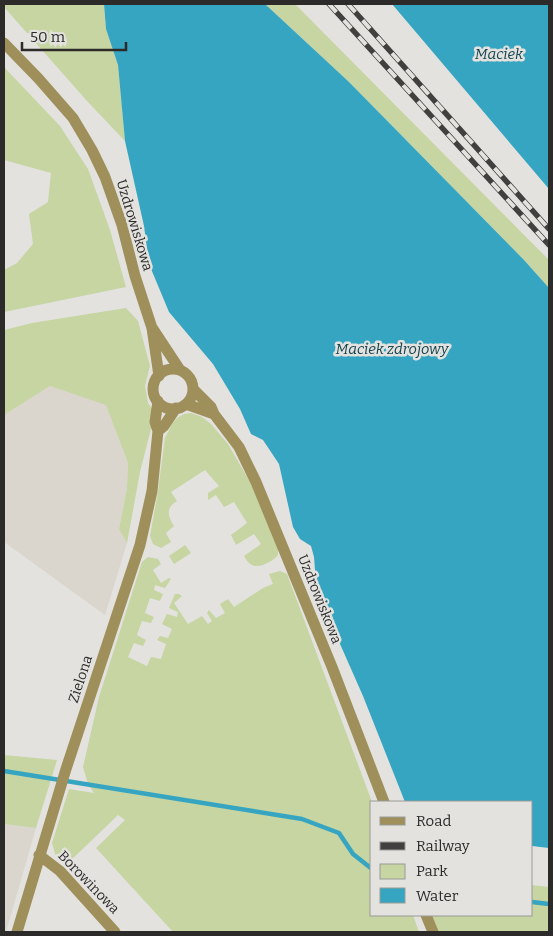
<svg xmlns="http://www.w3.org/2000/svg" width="553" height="936" viewBox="0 0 553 936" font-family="Bitter,serif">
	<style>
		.built { fill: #dbd6cd }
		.green { fill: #c6d5a1 }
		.water { fill: #35a5c1 }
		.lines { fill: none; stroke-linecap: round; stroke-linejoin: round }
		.stream { stroke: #35a5c1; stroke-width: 4.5 }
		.minor { stroke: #9f905b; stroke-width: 11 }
		.rail-casing { stroke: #41403e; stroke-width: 5.5 }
		.rail { stroke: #e3e2df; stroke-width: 4; stroke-dasharray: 11; stroke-linecap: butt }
		.labels { text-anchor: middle; stroke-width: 5; stroke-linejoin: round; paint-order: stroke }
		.street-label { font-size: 14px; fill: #2c2b2a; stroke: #e3e2df }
		.water-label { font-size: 15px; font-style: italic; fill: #154551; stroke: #e3e2df }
	</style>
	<rect width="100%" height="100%" fill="#e3e2df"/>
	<path class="built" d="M50 386 106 404 128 463 127 488 119 529 127 543 105 615 4 542V415Z
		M4 824 36 828 6 932H4Z"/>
	<path class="green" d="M4 4H104L106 29 118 65 125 141 87 101 4 7Z
		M265 4H295L549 260V288L524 260 349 82Z
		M4 67 60 126 88 169 110 230 126 287 4 312V270L17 263 33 244 29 214 48 202 51 173 4 160Z
		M126 308 138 321 150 366 145 386 148 403 155 413 140 472 127 543 119 529 127 488 128 463 106 405 50 386 4 415V330L32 323Z
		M191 413 202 417 211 424 228 444 258 496 278 547V555C273 561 260 569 252 565 248 563 246 559 244 556L261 544 254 534 236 545 231 535 247 523 234 502 224 507 216 495 208 500V493L219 486 205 470 171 492 177 501C165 508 168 516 174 526L166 533 171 542 161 548 153 544 150 536 158 491 165 438 172 424 177 418 184 414Z
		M185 545 191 553 174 564 169 556Z
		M148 557 158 559 161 564 153 570 161 583 169 578 171 579 165 588 155 585 154 590 163 594 160 601 150 598 145 613 154 617 151 623 142 621 137 635 146 640 143 646 134 643 128 657 147 666 151 657 161 659 166 644 157 640 160 636 168 638 172 629 162 624 167 614 177 617 178 612 169 608 175 594H179L182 596 174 603 188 624 202 616 208 624 212 621 207 613 209 610 216 618 225 613 220 604 228 599 234 607 263 588 273 584 269 574 280 571 287 574 372 802V915H413L419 932H173L96 848 125 820 118 815 66 865 55 854 52 843 69 789 94 793 88 784 83 767 99 697 142 562Z
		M4 755 57 760 36 828 4 824Z
		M532 885 549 887V932H436L430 915H532Z"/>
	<path class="water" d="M104 4H265L349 82 524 260 549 288V848L532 846V802H405L363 696 329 619 316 583 314 557 311 546 300 539 293 527 279 464 263 440 251 434 240 409 213 364 169 312 149 264 144 226 125 141 118 65 106 29Z
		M392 4H549V189Z"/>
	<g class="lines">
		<path class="stream" d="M4 771 302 819 339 833 353 854 372 869
			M532 902 549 904"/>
		<path class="minor" d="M4 43 38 78 73 118 92 150 105 177 122 225 135 276 152 328 159 376
			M153 329 180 370
			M153 389a20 20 0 1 1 40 0a20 20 0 1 1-40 0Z
			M193 389 211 407 214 414 239 447 256 482 332 667 384 802
			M186 404 214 414
			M158 431 164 426 176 408
			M39 855 60 871 115 932
			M426 915 433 932
			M17 932 66 769 140 545 152 491 158 431 155 422 158 401"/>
		<g class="rail-casing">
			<path id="rail" d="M329 4 549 245
				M348 4 549 229"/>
		</g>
		<use href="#rail" class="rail"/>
	</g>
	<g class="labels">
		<g class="street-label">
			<text transform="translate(135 225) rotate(73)" y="5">Uzdrowiskowa</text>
			<text transform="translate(320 599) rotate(68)" y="5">Uzdrowiskowa</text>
			<text transform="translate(80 679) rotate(-72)" y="5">Zielona</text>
			<text transform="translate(89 882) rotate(46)" y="5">Borowinowa</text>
		</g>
		<g class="water-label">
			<text x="499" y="59">Maciek</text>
			<text x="392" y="354">Maciek zdrojowy</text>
		</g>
	</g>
	<rect width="553" height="936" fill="none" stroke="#2c2b2a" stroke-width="10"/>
	<rect x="370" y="801" width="162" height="115" fill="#e3e2df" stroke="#9a9997"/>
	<rect x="380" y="817" width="25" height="8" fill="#9f905b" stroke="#9a9997"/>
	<text x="416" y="826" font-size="15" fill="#2c2b2a">Road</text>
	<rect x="380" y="842" width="25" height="8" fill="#41403e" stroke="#9a9997"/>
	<text x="416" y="851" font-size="15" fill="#2c2b2a">Railway</text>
	<rect x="380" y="864" width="25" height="15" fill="#c6d5a1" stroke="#9a9997"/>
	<text x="416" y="876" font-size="15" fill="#2c2b2a">Park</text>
	<rect x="380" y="888" width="25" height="15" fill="#35a5c1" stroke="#9a9997"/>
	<text x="416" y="901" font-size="15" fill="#2c2b2a">Water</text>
	<path d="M22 42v8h104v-8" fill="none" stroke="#2c2b2a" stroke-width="2.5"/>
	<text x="30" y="42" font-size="15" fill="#2c2b2a" stroke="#e3e2df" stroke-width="4" paint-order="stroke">50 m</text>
</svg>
